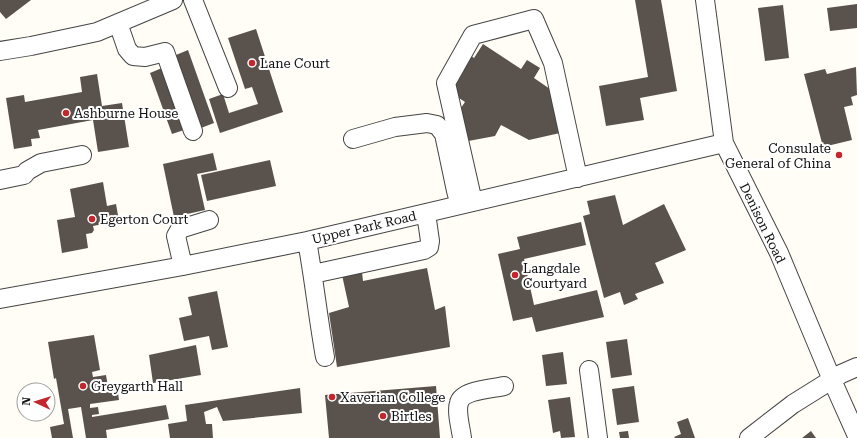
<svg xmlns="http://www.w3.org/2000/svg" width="857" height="438" viewBox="0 0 857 438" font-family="'Roboto Serif',serif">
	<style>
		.building { fill: #5a524d }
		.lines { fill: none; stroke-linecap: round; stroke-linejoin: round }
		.minor-casing { stroke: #444; stroke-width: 20 }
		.minor { stroke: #fff; stroke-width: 18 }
		.poi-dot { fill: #c4262e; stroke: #fff; stroke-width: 1.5 }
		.labels { text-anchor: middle; stroke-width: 4; stroke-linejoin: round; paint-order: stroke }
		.poi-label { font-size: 13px; fill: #111; stroke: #fff; text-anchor: start }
		.street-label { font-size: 13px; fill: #111; stroke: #fff }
	</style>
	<rect width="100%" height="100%" fill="#fffdf5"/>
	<path class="building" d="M0 0H31L6 19 0 12Z
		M635 0H661L677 91 640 98 644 120 606 126 599 86 648 77Z
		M857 4V28L830 31 827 8Z
		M783 5 789 58 765 61 758 8Z
		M256 29 283 112 220 133 209 99 223 94 229 113 258 104 252 87 245 89 228 38Z
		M483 44 521 69 527 60 540 68 534 78 550 89 560 133 529 140 501 125 495 136 463 142 458 112 465 102 450 92 464 71 457 67 467 53 474 58Z
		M188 50 214 123 201 128 176 55Z
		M856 67 857 95 851 97 853 105 844 107 852 140 823 147 804 74 825 69 827 74Z
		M162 68 184 130 172 134 150 73Z
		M97 74 102 106 122 103 129 147 98 152 93 120 38 130 40 138 31 139 32 146 14 149 6 98 24 95 25 102 82 92 80 77Z
		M213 153 217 170 197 174 205 210 174 217 163 164Z
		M270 160 276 186 207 201 201 175Z
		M103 182 107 206 116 204 119 221 93 226 94 230 92 233 86 234 88 248 62 253 57 220 75 217 70 189Z
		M615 195 623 225 664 204 686 250 655 263 664 283 635 294 638 299 624 305 620 292 604 298 583 216 590 214 587 201Z
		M581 222 586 245 524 259 534 305 597 290 604 317 536 332 532 317 513 321 498 254 520 249 517 237Z
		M427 268 435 310 445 306 450 347 337 367 329 313 349 307 342 275 362 272 363 281Z
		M217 291 228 347 212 350 209 336 184 341 179 318 192 315 188 297Z
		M94 335 100 370 92 372 93 377 106 375 108 387 117 386 119 400 90 404V408L98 407 99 414 92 415V417L166 405 169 419 106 430 107 438H86L81 407 68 409 73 438H52L50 427 64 424 56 378 54 379 48 342Z
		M627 339 632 375 611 378 606 342Z
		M196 345 201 375 153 383 149 355Z
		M563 352 567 384 546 386 542 355Z
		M436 386 440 438H329L325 395Z
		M634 386 639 422 617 425 612 389Z
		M300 388 302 413 223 421 217 407 204 412 206 424H212L213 438H170L168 424 187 421 185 405Z
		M570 397 575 437 561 438 560 431 553 433 548 400Z
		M688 418 695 438H675L674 437 681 434 677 422Z
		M628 431 629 438H620L619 432Z
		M811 431 816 438H802Z"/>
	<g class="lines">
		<g class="minor-casing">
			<path id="minor" d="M193 0 228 88
				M705 0 724 143 779 253 832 380 857 436
				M118 23 127 49 133 56 145 57 165 52 193 131
				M0 51 31 46 97 32 173 0
				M353 139 395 127 427 123 437 125 444 134 456 191 460 205
				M0 180 24 175 27 171 41 163 82 155
				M473 202 446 83 473 35 534 19 553 63 578 178
				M307 241C314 279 318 318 325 357
				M183 266 176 236 180 229 209 220
				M313 274 424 250 429 247 430 241 426 213
				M0 299 183 266 307 241 724 143
				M589 370 598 438
				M462 438C461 429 456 412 459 403 462 390 492 389 504 386
				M749 438 793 404 841 374 857 367"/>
		</g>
		<use href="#minor" class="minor"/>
	</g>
	<g class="poi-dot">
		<circle cx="252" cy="63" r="4"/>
		<circle cx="66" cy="113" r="4"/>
		<circle cx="839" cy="155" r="4"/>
		<circle cx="92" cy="219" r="4"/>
		<circle cx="515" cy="275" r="4"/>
		<circle cx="83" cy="386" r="4"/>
		<circle cx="332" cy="397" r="4"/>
		<circle cx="383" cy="416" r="4"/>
	</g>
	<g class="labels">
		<g class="poi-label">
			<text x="260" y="68">Lane Court</text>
			<text x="74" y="118">Ashburne House</text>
			<text x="831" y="153" text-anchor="end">Consulate<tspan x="831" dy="15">General of China</tspan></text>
			<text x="100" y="224">Egerton Court</text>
			<text x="523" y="273">Langdale<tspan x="523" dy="15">Courtyard</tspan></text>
			<text x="91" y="391">Greygarth Hall</text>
			<text x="340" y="402">Xaverian College</text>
			<text x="391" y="421">Birtles</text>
		</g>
		<g class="street-label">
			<text transform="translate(763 223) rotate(64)" y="5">Denison Road</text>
			<text transform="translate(364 227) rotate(-13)" y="5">Upper Park Road</text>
		</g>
	</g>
	<g transform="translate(36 402) rotate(274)"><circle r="19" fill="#ffffff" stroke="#a0a0a0"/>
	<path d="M0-3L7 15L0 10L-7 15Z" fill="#c4262e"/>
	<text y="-6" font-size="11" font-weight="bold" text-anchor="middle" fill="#111111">N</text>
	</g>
</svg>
